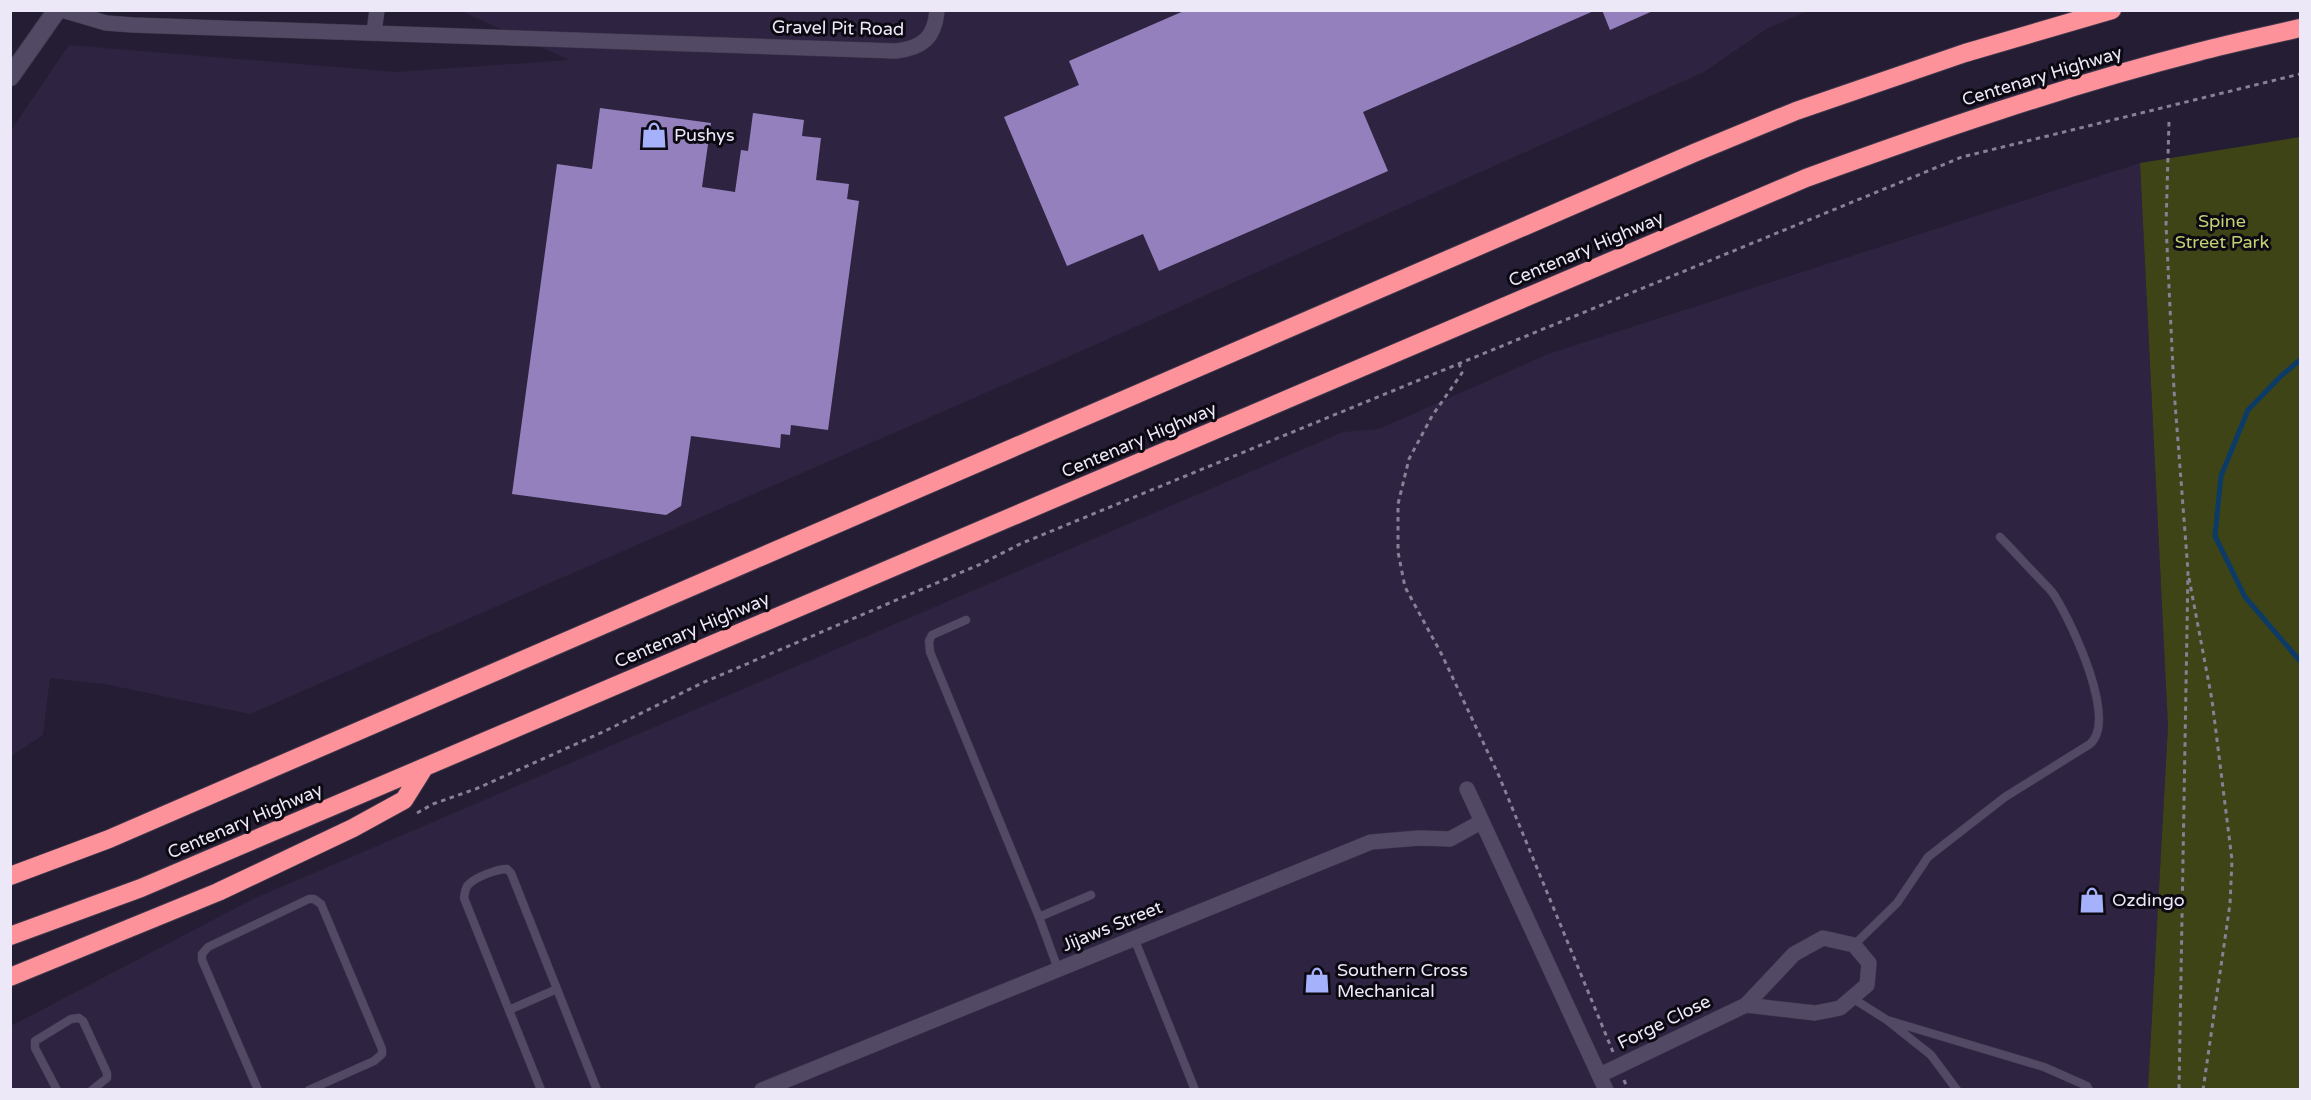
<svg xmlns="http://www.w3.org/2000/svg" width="2311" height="1100" viewBox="0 0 2311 1100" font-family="'Varela Round',sans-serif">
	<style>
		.built { fill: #2e2441 }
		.green { fill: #3f4416 }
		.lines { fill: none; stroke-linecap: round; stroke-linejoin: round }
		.stream { stroke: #0c3b68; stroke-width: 5 }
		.building { fill: #9480bd }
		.lane-casing { stroke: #3f384c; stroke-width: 9 }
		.street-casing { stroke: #3f384c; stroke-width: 16 }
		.secondary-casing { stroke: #3f384c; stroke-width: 20 }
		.highway-casing { stroke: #3f384c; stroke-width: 20 }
		.path { stroke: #868194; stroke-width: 3; stroke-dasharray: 4.5 4.5; stroke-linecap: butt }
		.lane { stroke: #524a64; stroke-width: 8 }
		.street { stroke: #524a64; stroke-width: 15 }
		.secondary { stroke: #524a64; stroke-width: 18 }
		.highway { stroke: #fe929a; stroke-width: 18 }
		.labels { text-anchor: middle; stroke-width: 6; stroke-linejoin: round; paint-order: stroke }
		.street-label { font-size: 18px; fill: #ece8f8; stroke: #0c0913 }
		.poi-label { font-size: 18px; fill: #ece8f8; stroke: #0c0913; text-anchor: start }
		.park-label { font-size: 18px; fill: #c4d171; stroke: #0c0913 }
	</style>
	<rect width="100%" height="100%" fill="#241d34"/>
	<path class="built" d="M459 10 1808 11 1768 28 1704 72 1070 356 250 714 104 684 50 678 43 735 11 756V130L69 45 397 72 569 60Z
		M2140 163 2168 726 2148 1089 11 1090V1026L253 899 1343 432 1379 429 1548 354Z"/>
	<path class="green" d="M2300 137V1089H2148L2168 726 2140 163Z"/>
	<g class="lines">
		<path class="stream" d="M2300 360 2281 376 2248 410 2221 476 2215 536 2245 597 2300 661"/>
	</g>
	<path class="building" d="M1186 10H1596L1363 112 1388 171 1159 271 1143 234 1067 266 1004 117 1079 85 1069 61Z
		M1602 10H1655L1610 30Z
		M600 108 711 123 702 187 735 192 741 150 748 151 753 113 804 120 802 136 821 138 816 180 849 184 847 199 859 201 828 430 791 425 790 435 781 434 780 448 691 436 681 506 666 515 512 494 557 164 592 169Z"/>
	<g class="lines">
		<g class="lane-casing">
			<path id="lane" d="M966 620 932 635 929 641 930 652 1039 917
				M1134 938 1195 1090
				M1854 945 1897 903 1928 857 2005 797 2090 744C2118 720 2072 624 2056 598 2052 590 2044 584 2038 577 2025 564 2013 550 2000 537
				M1058 969 1039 917 1091 895
				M1852 998 1887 1020 1931 1055 1957 1090
				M509 1010 557 989
				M1887 1020 2044 1067 2087 1086 2089 1090
				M57 1090 35 1048V1041L71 1019 79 1018 83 1021 107 1073V1078L92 1090
				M258 1090 202 960V954L208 947 309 899H314L321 904 382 1049V1054L374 1061 309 1090
				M541 1090 464 898C465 893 465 887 469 884 476 877 497 869 507 869L511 873 597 1090"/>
		</g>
		<g class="street-casing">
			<path id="street" d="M62 10 106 23 133 25 896 51C922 48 935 38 937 10
				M374 32 377 10
				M1467 789 1606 1090
				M1600 1075 1746 1005 1794 954 1823 938 1854 945 1869 963 1867 985 1840 1008 1815 1013 1746 1005
				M762 1090 1371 842 1419 838 1450 839 1481 822"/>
		</g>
		<g class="secondary-casing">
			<path id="secondary" d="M10 77 57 10"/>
		</g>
		<g class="highway-casing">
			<path id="highway" d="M10 876 109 839 1694 153 1796 111 1965 53 2112 10
				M10 936 141 888 1806 178C1935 131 2065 86 2198 52 2232 43 2266 36 2300 28
				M10 977 218 892 353 828 404 800 424 768"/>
		</g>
		<path class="path" d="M2169 122 2166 225 2174 390 2188 571 2179 1090
			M1459 363 1462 373 1432 416 1409 459 1398 504V552L1405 587 1442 655 1499 776 1613 1052
			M2189 578 2212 700 2232 860 2230 904 2203 1090
			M417 813 433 804 478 788 605 731 702 683 981 564 1020 544 1962 157 2300 74
			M1624 1080 1628 1090"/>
		<use href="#lane" class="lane"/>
		<use href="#street" class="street"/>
		<use href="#secondary" class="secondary"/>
		<use href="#highway" class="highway"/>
	</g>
	<defs>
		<g id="shop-bare" transform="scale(2.07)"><path d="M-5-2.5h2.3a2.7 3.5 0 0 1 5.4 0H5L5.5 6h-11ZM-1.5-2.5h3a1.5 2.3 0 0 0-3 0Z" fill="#a6b1fc" stroke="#0c0913" stroke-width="2.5" paint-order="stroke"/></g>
	</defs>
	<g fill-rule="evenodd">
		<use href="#shop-bare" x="654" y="135"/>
		<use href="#shop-bare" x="2092" y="900"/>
		<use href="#shop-bare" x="1317" y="980"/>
	</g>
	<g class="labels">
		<g class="street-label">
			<text transform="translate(838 28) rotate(1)" y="6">Gravel Pit Road</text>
			<text transform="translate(2042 76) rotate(-17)" y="6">Centenary Highway</text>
			<text transform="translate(1586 249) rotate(-23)" y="6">Centenary Highway</text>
			<text transform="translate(1139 440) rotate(-23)" y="6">Centenary Highway</text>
			<text transform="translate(692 630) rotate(-23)" y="6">Centenary Highway</text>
			<text transform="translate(245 821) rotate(-23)" y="6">Centenary Highway</text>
			<text transform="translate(1112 926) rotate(-22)" y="6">Jijaws Street</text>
			<text transform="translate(1664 1022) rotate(-26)" y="6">Forge Close</text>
		</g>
		<g class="poi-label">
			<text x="674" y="141">Pushys</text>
			<text x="2112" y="906">Ozdingo</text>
			<text x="1337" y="976">Southern Cross<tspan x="1337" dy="21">Mechanical</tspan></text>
		</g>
		<g class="park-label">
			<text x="2222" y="227">Spine<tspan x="2222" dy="21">Street Park</tspan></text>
		</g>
	</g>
	<rect width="2311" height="1100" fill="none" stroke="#ece8f8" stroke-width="24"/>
</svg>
